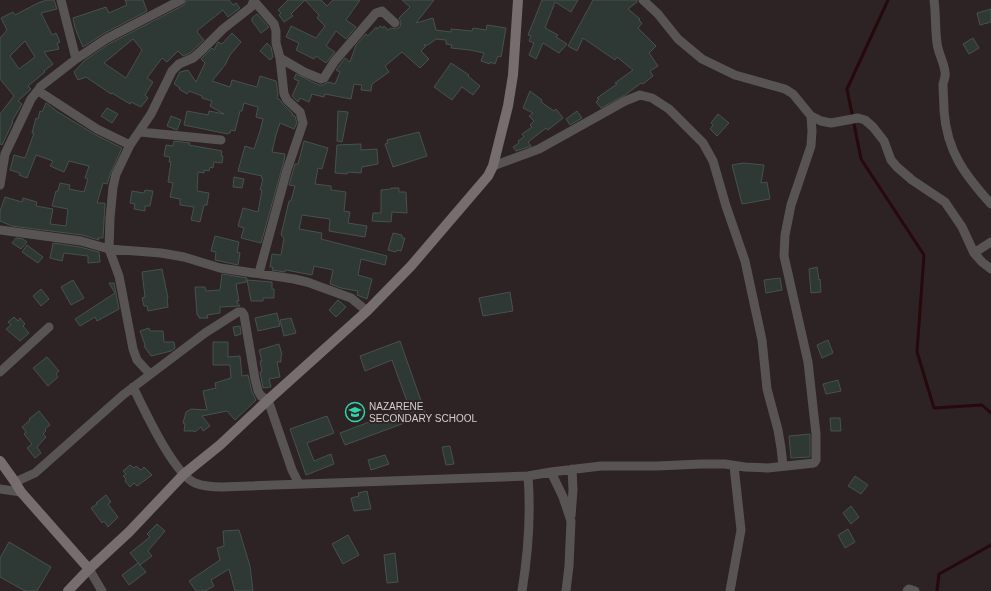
<svg xmlns="http://www.w3.org/2000/svg" width="991" height="591" viewBox="0 0 991 591" font-family="Arial,sans-serif">
	<style>
		.lines { fill: none; stroke-linecap: round; stroke-linejoin: round }
		.stream { stroke: #27080c; stroke-width: 3 }
		.building { fill: #2e3835; stroke: #47514d; fill-rule: evenodd }
		.street { stroke: #595454; stroke-width: 9 }
		.secondary { stroke: #756d6e; stroke-width: 10 }
		.labels { text-anchor: middle; stroke-width: 3.5; stroke-linejoin: round; paint-order: stroke }
		.poi-label { font-size: 10px; fill: #d6cfcf; stroke: #2d2324; text-anchor: start }
	</style>
	<rect width="100%" height="100%" fill="#2d2324"/>
	<g class="lines">
		<path class="stream" d="M888 0 847 89 861 159 924 255 917 352 934 408 982 405 991 413
			M937 591 939 574 991 545"/>
	</g>
	<path class="building" d="M47 0H54L57 9 41 13 52 35 56 33 60 42 57 43 59 49 44 52 53 64 44 71 45 72 28 86 31 89 18 101 22 104 12 121 13 122 2 145 0 144V114L14 96 0 79V38L7 30 1 18 13 12 15 15 38 3ZM25 41 35 57 19 69 10 56Z
		M125 0H143L147 11 103 34 83 47 75 28 73 18 106 7 109 13 111 12 127 5Z
		M187 0H229L233 5 236 3 240 8 228 17 223 10 198 30 197 32 204 40 190 53 183 56 178 51 167 62 162 58 147 78 153 82 145 95 148 98 141 107 131 102 130 104 112 93 111 94 86 77 78 80 74 72 85 60 109 44 184 5ZM133 39 142 50 126 78 104 63Z
		M288 0H321L327 6 333 0H360L346 20 356 27 346 39 336 31 326 46 335 52 326 63 316 56 314 59 296 50 299 43 286 37 291 26 316 38 325 26 317 18 319 15 305 0 291 14 293 16 284 22 279 15 281 13 278 10Z
		M402 0H434L416 23 433 18 436 30 451 32V29L472 31 473 28 486 30 487 25 506 28 501 57 498 56 495 64 490 62V64L481 61 484 53 470 50 451 48 452 45 446 44V40L436 39 428 45H424L426 46 421 51 429 59 420 68 402 52 385 66 389 72 372 84 371 91 361 90 362 85 354 84 351 99 325 94 324 97 312 94 309 102 300 98 298 102 292 96 299 81 294 79 296 74 319 85H323L328 82 335 84 340 72 336 70 345 58 350 62 356 45 366 34 368 36 376 27 377 29 380 26 383 28 384 26 388 30 391 28 396 29 400 27 401 22 399 18 410 7Z
		M542 0H578L571 12 555 2 545 28 558 35 556 37 567 44 559 53 543 43 536 59 529 55 534 43 529 41 531 36 528 35Z
		M593 0H637V2L628 9 640 19 639 20 642 23 638 28 656 46 649 53 658 66 650 71 653 76 643 84 641 83 625 95 601 108 596 102 599 99 597 98 617 84 615 83 633 70 617 57 615 60 583 38 577 51 568 46Z
		M991 9V22L980 25 977 13Z
		M257 14 269 27 261 33 252 21V18Z
		M232 33 241 42 230 55 225 65 212 81 230 87 232 80 257 87 260 76 276 81 278 93 277 98 280 100 283 104 293 114 292 115 295 116 297 123 294 129 280 123 276 135 272 152 285 154 284 161 261 243 241 238 244 228 238 226 243 208 258 212 262 190H260L263 179 261 178 262 176 238 171 245 146 254 149 260 131 263 119 256 117 258 107 244 103 242 111H240L235 131 231 130 230 133H228V134L184 125 187 111 208 115 209 111 224 114 210 106 212 101 202 98V96L189 91 187 94 179 89 180 88 174 84 180 72 188 70 196 82 205 63 201 59 212 48 214 50 218 42 222 44Z
		M973 38 979 48 969 54 963 44Z
		M267 43 271 47 273 57 270 60 260 51Z
		M451 63 469 75 468 76 480 86 473 95 462 87 452 100 434 87Z
		M530 91 542 100 541 102 554 111 556 109 563 118 548 130 546 128 528 142 531 146 516 151 513 147 519 143 518 141 524 137 522 134 532 127 530 125 534 121 529 116 533 113 523 108Z
		M46 103 58 112 94 134 122 148 111 172 107 184 103 183 97 203H105L103 238H98L99 240 82 235 12 226 0 221V211L5 197 22 202 23 198 37 202 36 206 53 209 50 224 66 226 68 209 52 206 56 191H58L60 183 70 185 69 189 84 192 88 179 85 178 89 166 69 161 64 172 50 166 53 161 36 155 27 178 19 175 20 173 10 170 14 155 25 158 34 133H32L36 118 38 119 40 111 42 112Z
		M107 108 118 114 112 123 101 116Z
		M338 111 348 112 342 142 337 141Z
		M577 111 582 118 570 125 566 119Z
		M718 114 729 123 717 136 710 129 713 125 711 123Z
		M171 116 181 120 177 130 167 126Z
		M419 132 427 156 393 167 385 144 388 143 387 140Z
		M174 141 190 143 189 145 222 151 221 156H223L222 163 214 162 213 168 210 167 209 171 204 170V173L198 172 197 191 209 193 207 205H204L200 222 191 220 194 207 180 205V199L170 197 173 183 168 182 171 162H169L170 157 164 156 166 145 173 146Z
		M304 141 328 148 322 169 318 168 315 184 331 186V190L346 192 344 211 350 212 348 223 367 226 365 237 329 231 330 219 302 215 299 229 322 233 321 239 387 256 385 265 361 259 358 275 372 279 367 299 357 295 358 291 341 288 330 284 333 270 314 266 312 275 286 270 285 272 272 270 273 267H270L272 254 281 255 284 238 281 235 289 201H291L295 186 289 185 295 164H298Z
		M361 144V150L377 149 378 164 362 167 361 173 348 172 347 174 335 173 337 145Z
		M743 163 764 165 761 183 767 182 770 199 742 204 732 165Z
		M234 177 244 179 242 188 233 187Z
		M391 188H399V192H406L407 213 392 212 391 222 372 221 373 213H381V190L391 189Z
		M145 190 153 191 150 206H145V211L134 209 135 204 130 203 132 191 144 193Z
		M393 233 402 235V238H405L401 251 397 250 396 252 388 250Z
		M215 236 239 242 237 252 240 253 238 265 215 260 216 252 211 251Z
		M16 238 23 239 27 242 21 249 12 243Z
		M53 243 80 247 99 252 100 262 88 263V256L64 253 62 261 50 258Z
		M27 245 43 257 38 263 22 252Z
		M817 267 819 280 820 279 821 292 811 293 809 269Z
		M162 269 168 298H167L168 307 148 311 147 306H144L142 298 145 297 142 272Z
		M222 274 247 278 246 282 236 284 239 301H236L240 306 220 307V313L207 315 208 318H199V316L197 315 195 287H205L206 291 220 290Z
		M780 278 782 290 766 293 764 280Z
		M73 280 84 298 71 305 61 287Z
		M247 280 272 282V289H274V298H263V301H251Z
		M109 283H114L119 309 97 321 95 317 80 326 75 319 115 293Z
		M41 289 49 299 41 306 33 296Z
		M510 292 513 311 483 316 479 298Z
		M338 300 346 307 336 317 329 310Z
		M277 313 280 326 258 331 255 318Z
		M14 317 18 321 20 318 25 324 23 326 29 333 20 341 6 329 11 325 8 322Z
		M291 318 296 333 284 336 280 320Z
		M240 326 241 334 235 336 233 327Z
		M149 328 150 331H163L164 342H174L175 348 171 351 151 356 144 346 145 345 140 331Z
		M828 340 833 353 822 358 817 345Z
		M400 341 426 415 345 445 340 433 409 407 392 360 365 371 360 356Z
		M213 342H228V357L240 356 242 376 248 375 252 392 256 400 235 420 227 411 202 416 210 426 203 431 201 427 195 432 193 431H184L185 424 183 423 186 412 191 409 207 410 203 391 216 388 215 383 231 378 230 365H213Z
		M279 344 282 355 281 356V362H277L280 377 269 379 271 387 263 388 260 372H262L260 361H262L259 350Z
		M47 357 59 371 56 374 58 377 48 386 33 368Z
		M838 380 841 391 826 394 823 384Z
		M39 411 50 425 45 429 46 431 43 434 46 437 37 447 41 453 35 458 27 448 32 444 24 434 26 432 22 427 30 420 29 419Z
		M327 416 334 433 307 443 314 461 331 454 334 464 306 475 290 429Z
		M830 418H840L841 431H831Z
		M810 434V457L791 458 789 436Z
		M450 446 454 464 446 465 442 447Z
		M385 455 389 464 371 470 368 460Z
		M130 465 134 468 136 466 141 470 144 467 152 475 137 486 134 483 130 487 125 481 126 479 123 476 126 474 123 471Z
		M855 476 868 485 861 494 848 486Z
		M367 491 371 509 354 511 351 498 359 496 358 493Z
		M106 495 111 502 108 504 118 517 108 527 104 521 102 523 91 508 97 504 96 503Z
		M851 506 859 517 851 524 843 513Z
		M157 524 165 531 148 551 152 556 140 565 130 553 150 537 147 534Z
		M848 529 855 542 845 548 838 535Z
		M239 530 250 566 253 591H235L229 569 211 580 214 586 205 591H196L189 581 220 560 217 548 224 546 223 531Z
		M348 535 359 555 343 564 332 544Z
		M9 542 51 567 37 591H25L0 577V558Z
		M395 553 398 582 387 583 384 555Z
		M138 563 146 572 129 585 122 575Z"/>
	<g class="lines">
		<path class="street" d="M61 0 76 59
			M643 0 658 14 678 39 702 59 735 75 785 89 793 94 811 116 821 121 831 123 858 118 865 120 873 127 884 141 891 160 897 167 912 180 945 202 962 227 974 253 982 262 991 269
			M934 0C936 14 935 28 937 43 938 53 944 62 945 72 946 76 944 80 943 84 943 93 944 102 944 111 947 152 965 175 991 204
			M254 1 274 24 276 31V43L280 58 284 94 287 100 300 112 303 123 287 170 259 273
			M280 58 304 72 321 79 324 78 334 62 376 13 382 11 395 23
			M140 132 221 140
			M130 145 97 129 40 92V87L76 59 106 39 181 0
			M493 166 539 149 625 101 640 95 652 98 669 109 703 143 713 161 726 206 745 261 762 340 767 389 778 430 781 448 783 466
			M0 185 5 154 31 99 39 89
			M0 230 81 241 109 249 161 253 184 257 220 268 294 279 307 282 351 298 367 311
			M974 253 991 242
			M0 372 49 327
			M150 374 137 360 133 349 119 276 109 249 110 218 113 187 116 174 130 145 151 114 172 71 179 64 193 58 200 52 223 29 251 7 254 0
			M133 387C144 409 173 473 195 483 203 486 213 487 222 487L528 476 551 472 601 466H657L701 464H725L745 467 768 468 814 463 816 460V434L808 362 784 256 785 235 791 205 811 146 812 131 811 116
			M551 472 563 497 571 521 569 566 566 591
			M15 482 35 473 123 395 205 333 238 312H242L244 315 255 379 258 391 261 396 268 400 292 470 299 484
			M0 489 21 492
			M571 516 573 490 572 469
			M89 569 102 591
			M522 591C528 554 531 514 528 476
			M730 591 741 530 734 466
			M907 591 909 589 915 591"/>
		<path class="secondary" d="M0 461 15 482 21 492 89 569
			M68 591 89 569 129 532 184 474 220 445 268 400 367 311 411 266 488 176 493 166 508 106 513 75 518 0"/>
	</g>
	<defs>
		<g id="school-ring" transform="scale(1)"><circle r="9.5" fill="#2d2324" stroke="#2fd4aa" stroke-width="1.5"/><path d="M0-5L7-2L0 1L-7-2ZM-4 1L0 2.5L4 1V4Q0 6-4 4Z" fill="#2fd4aa"/></g>
	</defs>
	<g fill-rule="evenodd">
		<use href="#school-ring" x="355" y="412"/>
	</g>
	<g class="labels">
		<g class="poi-label">
			<text x="369" y="410">NAZARENE<tspan x="369" dy="12">SECONDARY SCHOOL</tspan></text>
		</g>
	</g>
</svg>
